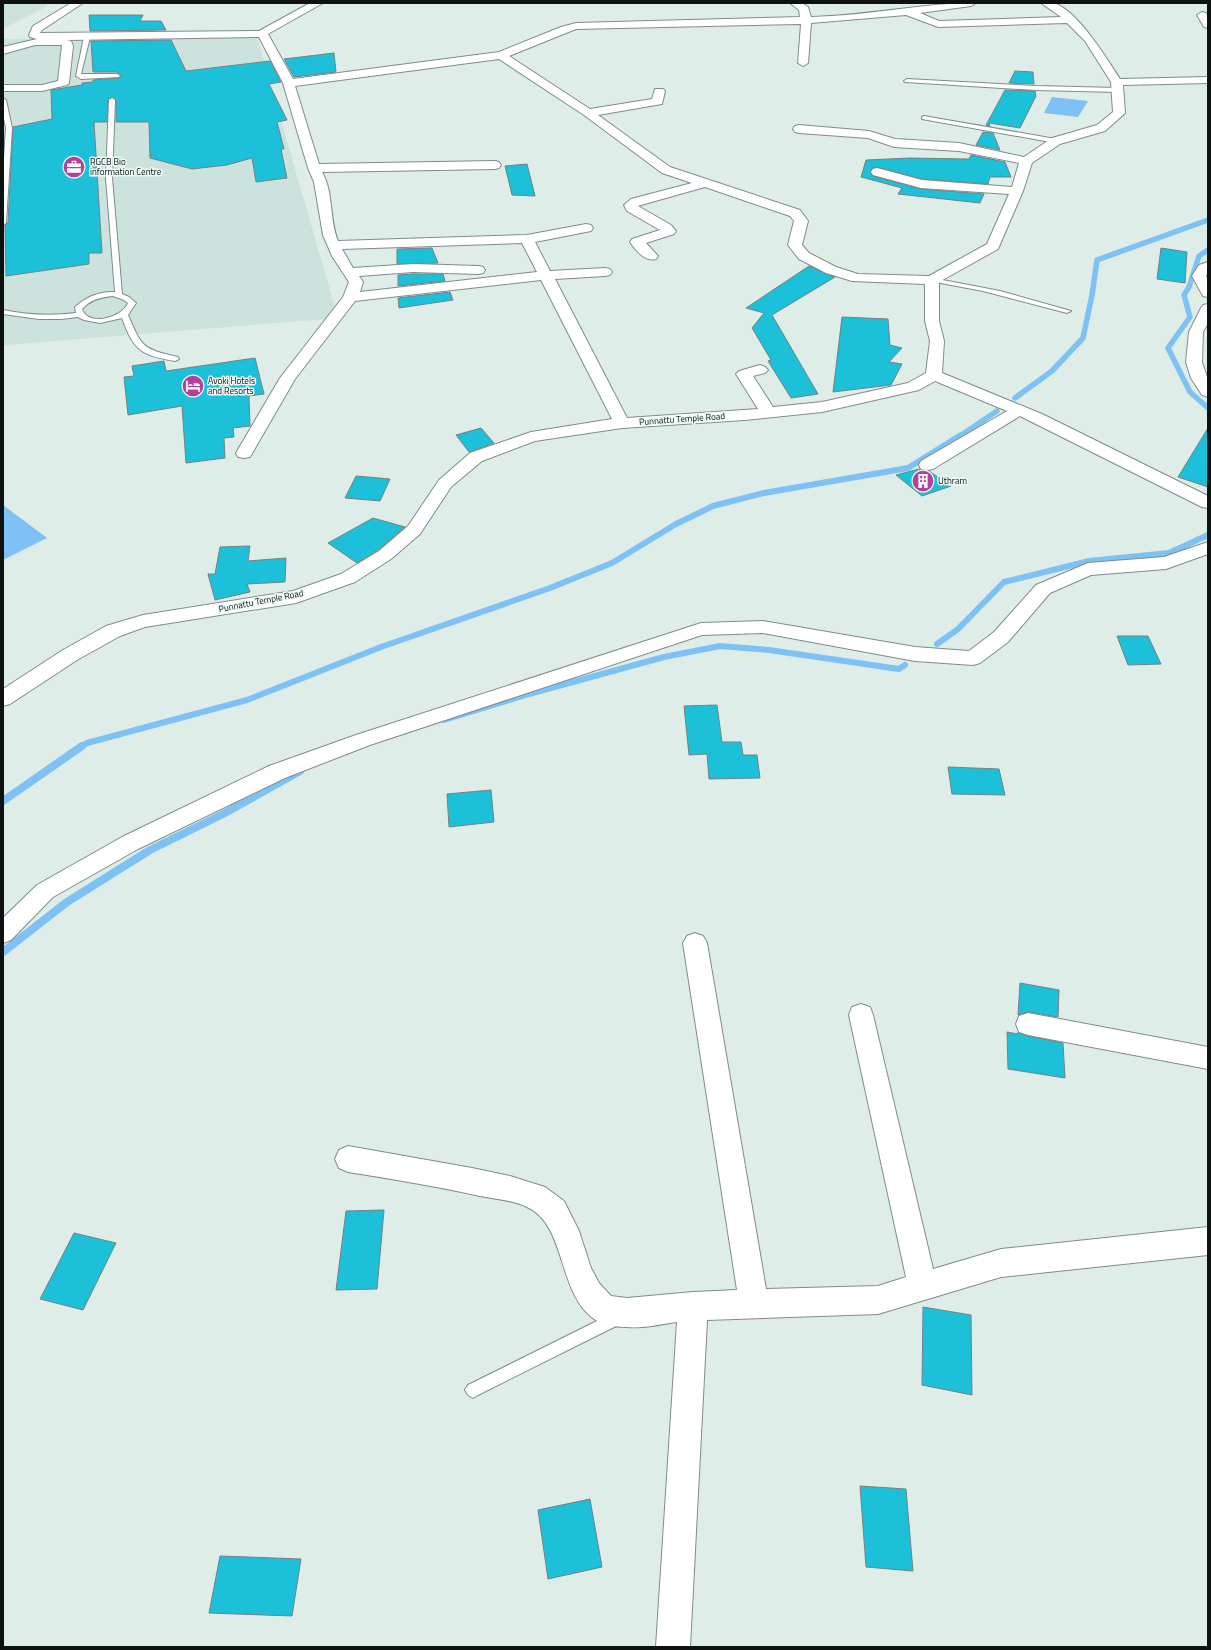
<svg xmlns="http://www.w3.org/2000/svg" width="1211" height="1650" viewBox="0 0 1211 1650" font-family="'Titillium Web',sans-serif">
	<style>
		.built { fill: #cce2dd }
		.water { fill: #7ec1f4 }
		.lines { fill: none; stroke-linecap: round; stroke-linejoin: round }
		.stream-far2 { stroke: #7ec1f4; stroke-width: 5.5 }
		.stream-far1 { stroke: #7ec1f4; stroke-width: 6 }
		.stream { stroke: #7ec1f4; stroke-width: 8 }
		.building { fill: #1cc0d8; stroke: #758183 }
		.service-casing { stroke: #808c89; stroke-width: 2 }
		.minor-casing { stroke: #808c89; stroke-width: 2 }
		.service { fill: #fff; fill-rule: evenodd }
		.minor { fill: #fff; fill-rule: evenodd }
		.labels { text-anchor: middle; stroke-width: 3; stroke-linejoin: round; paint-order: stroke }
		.far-poi-label { font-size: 9px; fill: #0d1110; stroke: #edfaf7; text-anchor: start }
		.far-street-label { font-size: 9px; fill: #0d1110; stroke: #edfaf7 }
	</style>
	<rect width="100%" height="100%" fill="#dfede9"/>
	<path class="built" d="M3 3H38L49 5 3 29Z
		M257 37 338 318 5 345 3 343V39Z"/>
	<path class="water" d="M1052 97 1088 101 1078 117 1044 113Z
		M3 505 47 538 3 560Z"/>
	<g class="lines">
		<path class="stream-far2" d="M1208 250 1199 256 1189 287 1184 295 1190 317 1168 348 1190 392 1208 408
			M1015 398 1052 371 1083 338 1092 295 1097 260 1208 220
			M960 436 997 411"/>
		<path class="stream-far1" d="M937 644 958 629 1004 582 1089 561 1169 553 1208 535
			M444 720 529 694 664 657 720 646 769 650 899 669 905 665
			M81 747 87 743 247 700 381 647 550 588 612 563 676 524 713 506 764 493 908 468 961 435"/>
		<path class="stream" d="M3 801 82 746
			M3 952 67 902 150 850 223 814 300 771"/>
	</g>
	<path class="building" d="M89 15H143L140 21H161L166 30 90 31Z
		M171 40 186 71 270 61 281 82 269 84 287 120 277 122 284 149H281L287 178 256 182 252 158 227 165 192 169 150 158 149 122H116V100L111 97 108 100 107 122H94L102 253H89V264L6 276 5 225 8 223 13 127 52 119 51 90 82 85V83L93 82V80L119 78 121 77V75L117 72H93L91 41Z
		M334 53 336 72 294 77 284 59Z
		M1015 71 1033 72 1034 84 1009 83Z
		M1005 90 1035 91 1036 96 1020 128 989 123 990 126 986 125Z
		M983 132 993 133 1000 150 976 145Z
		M971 155 1005 162 1011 177H990L988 184 922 179 877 167 872 168 870 173 873 176 921 189 984 194 980 203 898 194 902 188 861 177 866 160 910 158 969 159Z
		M527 164 535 196 512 195 505 166Z
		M432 248 438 263 397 264V249Z
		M1161 248 1187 252 1185 283 1157 279Z
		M809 266 835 277 772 315 818 394 791 398 768 361 771 360 752 328 764 313 746 308Z
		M413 274H443L445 281 398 286V275Z
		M450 292 453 300 399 308 398 298Z
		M842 317 888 319 890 345 902 348 889 362 902 364 891 385 833 392Z
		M255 358 264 394 249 396 250 426 233 428 234 437 224 438 225 458 186 463 182 406 128 415 124 377 134 376 132 366 164 361 166 371Z
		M481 428 494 443 469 452 456 435Z
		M1208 428V487L1178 477Z
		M919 469 929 471 951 486 922 496 896 475Z
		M356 476 390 479 380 501 345 498Z
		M373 518 405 527 378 550 357 563 328 543Z
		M250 546 248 561 286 558 285 582 247 584 250 592 215 600 208 574H215L220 547Z
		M1117 636H1148L1161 664 1128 665Z
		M717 705 722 742H741L743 755H757L760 778 709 779 707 754 689 755 684 706Z
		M948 767 999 769 1005 795 952 794Z
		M491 790 494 822 449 827 447 794Z
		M1020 983 1059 990 1058 1017 1028 1012 1018 1015Z
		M1007 1032 1018 1034V1032L1028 1036 1063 1043 1065 1078 1008 1069Z
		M384 1210 377 1289 336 1290 346 1211Z
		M74 1233 116 1243 83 1310 40 1299Z
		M923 1307 971 1315 972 1395 922 1385Z
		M860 1486 906 1489 913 1571 866 1567Z
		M590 1499 602 1567 548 1579 538 1510Z
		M220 1556 301 1559 292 1616 209 1613Z"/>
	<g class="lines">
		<g class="service-casing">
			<path id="service" d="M87 35 90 37 81 74H117L120 76 119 77 81 79 76 76 84 37Z
				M907 79 1036 86 1118 88 1121 90 1118 92 1036 90 905 82 904 81Z
				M3 98 6 100 12 128 6 223 3 225V173L6 128 3 114Z
				M112 98 115 100 112 178 122 294 129 297 136 303 128 315C142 348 143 349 178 357L179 359 175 361C141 355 134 351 122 318L100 323 84 320 78 317 61 319H39L3 314V310C27 315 51 316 76 313L75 307C86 297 100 291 115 292L106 178 109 100ZM113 296 124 300 128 303C122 318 88 327 82 309 90 300 100 297 113 296Z
				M924 116 1056 139 1059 141 1056 143 922 119V117Z
				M932 278 1000 291 1071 311 1067 313 983 291 930 281V279Z
				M617 1311 622 1313 624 1318 622 1323 478 1395 473 1398 468 1395 465 1390 468 1385Z"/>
		</g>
		<g class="minor-casing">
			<path id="minor" d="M71 3H83L42 30 40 33 259 31 310 3H323L268 34 293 79 499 52 561 27 576 23 800 17 799 10 790 3H802L808 7 811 17C866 16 921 3 976 3L971 6 920 13 939 21 1061 17 1041 3C1045 3 1050 2 1053 3 1077 9 1107 59 1120 79L1208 77V83L1123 85 1125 113 1123 115 1105 131 1060 144 1032 163 1023 191 998 249 939 282V321L944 341 942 373 1042 414 1208 496V508L1202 507 1020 416 933 469 927 470 921 469 919 465 921 461 1007 411 935 381 919 390 822 412 745 420 622 428 535 441 482 461 451 487 420 534 391 559 355 582 296 603 145 627 120 636 77 660 10 704 3 706V689L63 650 106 626 143 615 293 591 341 574 379 551 408 526 439 480 470 453 531 432 612 419 541 280 355 301 295 379 250 457 244 458 238 457 236 453 280 378 343 297 349 282 332 256 323 235 314 182 308 168 283 83 259 37 67 40 71 41 73 46 69 83 67 85 42 91H3V85H42L58 81 62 45H35L3 54V47L37 39 30 37 29 35 33 26ZM906 15 938 27 1067 23 1085 41 1111 82 1113 112 1097 125 1052 138 1024 157 959 143 895 139 869 131 799 125 795 126 793 129 795 132 799 133 868 138 894 147 959 151 1019 163 1012 187 922 180 877 168 873 169 871 172 873 175 921 188 1009 194 987 244 929 276 858 274 836 267 809 253 802 245 808 221 800 210 670 167 598 115 662 104 665 91 663 89H655L652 99 590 109 509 56 576 29 801 24 798 63 803 66 808 63 811 23ZM499 59 584 115 662 173 692 183 631 199 624 205 627 211 660 230 632 239 630 242C636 251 645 262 656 259L658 256 646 243 674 234 676 231 671 225 638 206 641 205 705 187 790 216 794 221 788 245 799 259 826 273 852 281 925 284V321L930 341 926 373 908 383 822 402 773 407 753 376 765 373 768 370 765 367 760 365 739 371 736 374 758 409 627 418 555 279 605 276 610 275 612 272 610 269 605 268 550 271 535 242 591 231 593 228 591 225 586 224 527 235 338 241C329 219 334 193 322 172L495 169 499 168 501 165 499 162 495 161 319 164 295 86ZM522 243 537 272 360 292 363 282 359 276 413 272 478 274 483 273 485 270 483 267 478 266 413 264 353 268 342 249Z
				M1202 12 1206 13 1208 16V28L1204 27 1197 15Z
				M1208 262V273L1206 276 1208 280V297L1203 296 1192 276 1199 265Z
				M1208 304V323L1203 332 1202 362 1208 380V397L1202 395 1191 378 1186 362 1189 332 1201 308 1203 305Z
				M1208 542V554L1166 569 1091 575 1050 593 1008 642 980 663 973 665 915 661 763 633 702 635 370 745 285 778 138 849 53 897 11 940 3 943V918L37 885 122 837 269 766 356 735 701 623 763 621 915 647 969 651 994 632 1036 585 1088 563 1164 557Z
				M695 933 703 936 707 943 766 1289 878 1286 906 1277 849 1015 852 1007 861 1004 870 1007 873 1015 933 1269 1001 1249 1208 1227V1255L1001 1277 878 1314 707 1320 690 1647H656L677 1322C661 1324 642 1329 626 1327 616 1327 602 1325 594 1319 557 1293 567 1225 527 1207 513 1200 495 1199 480 1196 436 1186 392 1179 348 1172L339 1168 335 1159 339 1150 348 1146 472 1168 510 1176 545 1187 564 1201 579 1231 591 1268 599 1283 611 1296 627 1298 693 1292 737 1290 683 943 687 936Z
				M1028 1013 1208 1047V1069L1028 1035 1019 1032 1016 1024 1019 1016Z"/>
		</g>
		<use href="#service" class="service"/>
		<use href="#minor" class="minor"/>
	</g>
	<defs>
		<g id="office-disc" transform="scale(1.15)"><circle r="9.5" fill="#b3419c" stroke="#edfaf7"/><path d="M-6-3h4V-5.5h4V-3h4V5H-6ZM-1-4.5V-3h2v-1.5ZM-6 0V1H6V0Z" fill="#fff"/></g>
		<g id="hotel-disc" transform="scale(1.15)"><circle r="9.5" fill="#b3419c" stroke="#edfaf7"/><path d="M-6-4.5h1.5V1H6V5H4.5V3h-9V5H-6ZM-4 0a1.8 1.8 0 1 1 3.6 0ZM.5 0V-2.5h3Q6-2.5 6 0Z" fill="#fff"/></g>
		<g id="building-disc" transform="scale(1.15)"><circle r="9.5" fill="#b3419c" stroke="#edfaf7"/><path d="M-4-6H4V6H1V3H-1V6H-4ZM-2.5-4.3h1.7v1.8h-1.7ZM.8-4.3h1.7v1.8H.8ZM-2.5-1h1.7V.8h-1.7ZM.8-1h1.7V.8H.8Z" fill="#fff"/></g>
	</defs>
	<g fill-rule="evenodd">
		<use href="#office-disc" x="74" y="167"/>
		<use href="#hotel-disc" x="193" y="386"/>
		<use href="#building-disc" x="923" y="481"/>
	</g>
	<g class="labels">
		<g class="far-poi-label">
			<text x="90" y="165">RGCB Bio<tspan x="90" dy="10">information Centre</tspan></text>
			<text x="208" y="384">Avoki Hotels<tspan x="208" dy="10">and Resorts</tspan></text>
			<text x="938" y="484">Uthram</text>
		</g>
		<g class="far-street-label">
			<text transform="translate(682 419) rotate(-4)" y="3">Punnattu Temple Road</text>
			<text transform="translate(261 601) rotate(-11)" y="3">Punnattu Temple Road</text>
		</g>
	</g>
	<rect width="1211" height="1650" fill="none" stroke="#0d1110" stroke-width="8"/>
</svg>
